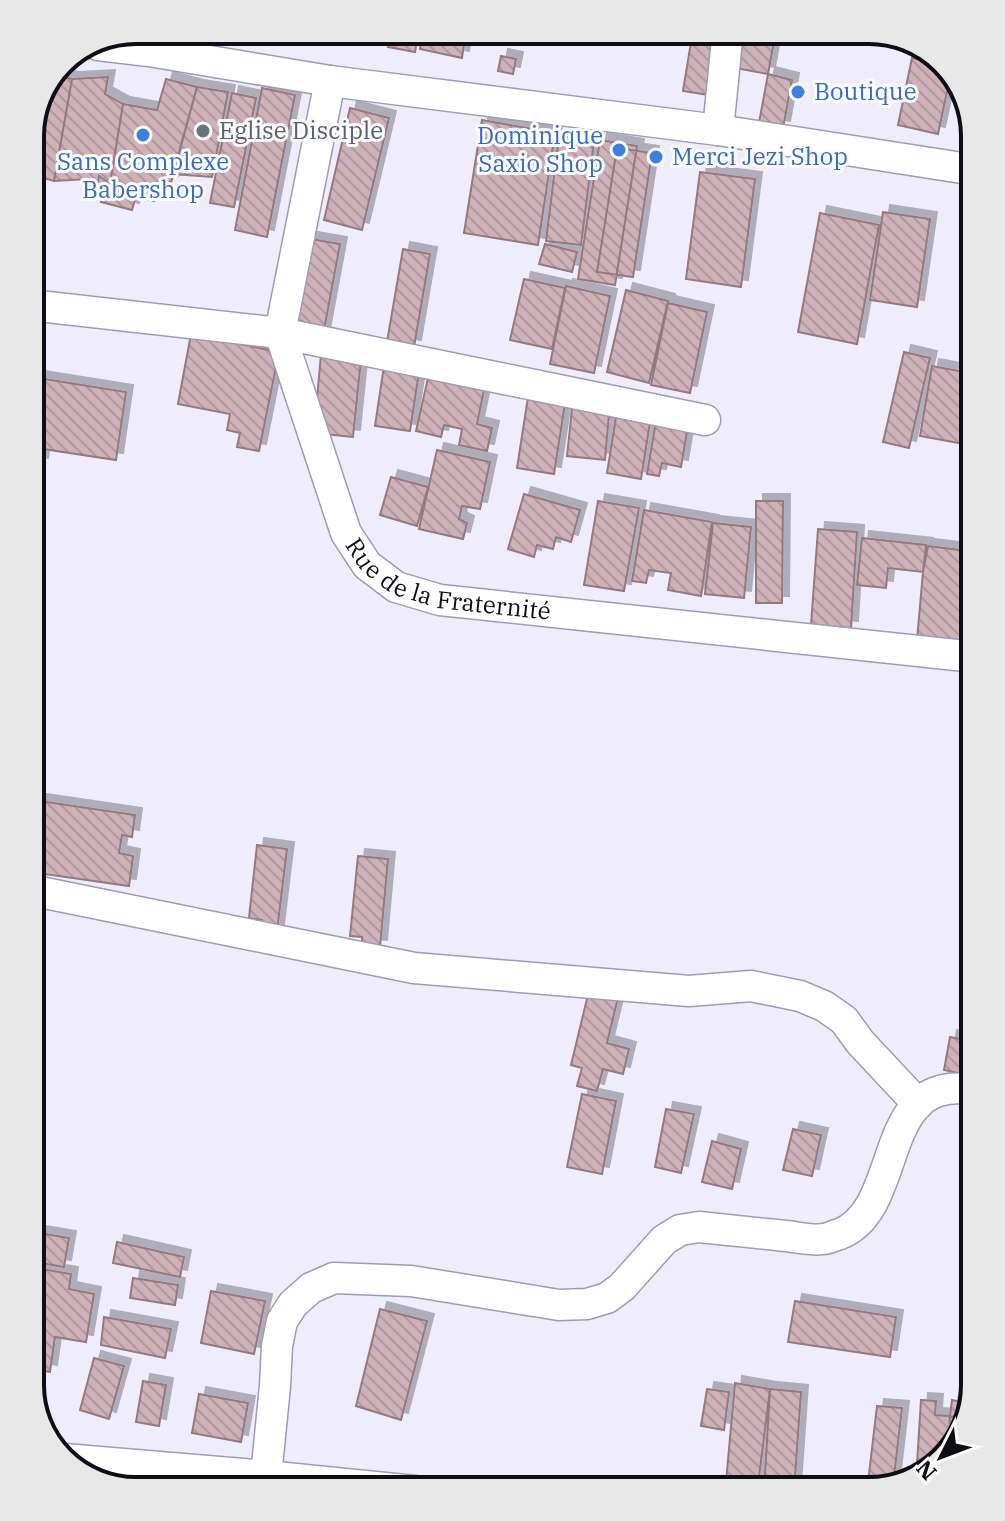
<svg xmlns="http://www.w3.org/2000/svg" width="1005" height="1521" viewBox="0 0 1005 1521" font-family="'IBM Plex Serif',serif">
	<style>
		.building { fill: url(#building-back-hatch); stroke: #957981; stroke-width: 2; filter: url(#shadow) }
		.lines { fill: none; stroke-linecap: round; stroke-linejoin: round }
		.minor-casing { stroke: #a09bb4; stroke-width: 33 }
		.minor { stroke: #fff; stroke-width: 30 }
		.shop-dot { fill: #3f7fe0; stroke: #fbfbfb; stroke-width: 3 }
		.worship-dot { fill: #6b7280; stroke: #fbfbfb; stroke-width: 3 }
		.labels { text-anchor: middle; stroke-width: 6; stroke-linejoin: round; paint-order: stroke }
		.shop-label { font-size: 24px; fill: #366cbe; stroke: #fbfbfb; text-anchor: start }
		.worship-label { font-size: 24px; fill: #5b616d; stroke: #fbfbfb; text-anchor: start }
		.street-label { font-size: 24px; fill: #0f0d16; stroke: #fbfbfb }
		.rim { fill: none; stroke: #0f0d16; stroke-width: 4 }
	</style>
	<defs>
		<pattern id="building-back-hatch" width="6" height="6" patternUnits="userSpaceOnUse" patternTransform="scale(2)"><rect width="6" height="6" fill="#cfb1b9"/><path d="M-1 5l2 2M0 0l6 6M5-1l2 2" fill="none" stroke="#b1979e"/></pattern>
		<filter id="shadow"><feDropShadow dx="7" dy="-7" stdDeviation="0" flood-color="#0004"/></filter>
	</defs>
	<rect width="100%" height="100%" fill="#efecfc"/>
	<path class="building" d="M370 30H419L415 52 388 47 389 43 369 41Z
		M423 30H466L462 58 420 49Z
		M693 30H719L709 95 683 91Z
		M742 30H776L768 74 735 68Z
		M501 56 516 59 513 74 498 71Z
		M912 58 942 64 951 73 938 134 898 125Z
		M768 74 792 80 783 128 759 123Z
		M55 75 72 79 54 181 30 174V129Z
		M108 77 105 94 123 104 110 184 99 176 96 192 87 190 89 179 54 181 72 79Z
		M166 79 197 87 171 183 160 180 154 201 136 196 132 210 101 202 110 184 123 104 157 110Z
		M197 87 228 92 212 177 173 174Z
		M262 88 295 95 267 237 235 230Z
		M232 93 256 98 234 207 210 203Z
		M350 108 389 118 362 230 324 220Z
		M482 120 555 133 538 245 464 233Z
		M559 136 594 141 581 245 546 241Z
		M600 140 637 146 615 285 578 279Z
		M617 148 652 153 633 277 597 272Z
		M700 172 755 179 741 287 686 279Z
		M883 212 930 219 917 307 870 300Z
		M820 213 879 225 857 344 798 332Z
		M305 238 340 244 322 341 300 337 302 321 291 320Z
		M545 244 577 252 572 272 539 264Z
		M403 249 430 254 414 347 387 342Z
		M524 279 565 288 552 349 510 340Z
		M566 286 610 296 594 373 550 364Z
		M626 290 668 301 649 383 607 372Z
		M668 303 707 312 690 393 651 385Z
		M191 334 279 352 259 451 237 447 240 433 227 430 230 414 178 404Z
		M904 352 930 358 909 448 883 442Z
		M321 354 361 359 353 437 314 433Z
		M384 366 419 372 410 431 375 426Z
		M932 366 975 374V446L920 436Z
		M38 378 126 392 116 460 43 449 41 465 30 463V403H34Z
		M428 378 484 390 477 424 492 428 487 451 459 445 462 429 444 425 441 437 416 431Z
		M529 391 566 397 554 474 517 468Z
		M573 399 610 403 605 460 567 456Z
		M617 411 651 416 641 479 607 473Z
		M656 421 688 426 681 467 662 463 659 476 647 474Z
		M437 450 490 462 480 509 462 506 459 519 467 523 463 539 419 529Z
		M391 477 428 487 417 526 380 515Z
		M524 494 580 510 571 542 556 537 553 549 537 545 534 557 508 549Z
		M598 501 639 508 624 591 584 585Z
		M756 501H783L782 603H756Z
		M644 510 712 522 701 596 668 590 671 573 649 570 646 583 632 581Z
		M713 523 751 527 744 598 705 594Z
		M818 529 857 532 851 628 811 625Z
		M862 538 926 545 923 572 888 568 886 588 857 585Z
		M928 546 975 552V574L967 645 917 640 923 572Z
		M33 800 135 815 132 837 122 835 119 853 133 856 129 886 30 872V819Z
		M257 845 287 849 277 931 261 929 262 920 249 918Z
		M358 856 388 859 380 947 362 945V937L350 936Z
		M592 978 621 985 607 1043 629 1049 623 1074 603 1069 597 1091 577 1086 582 1068 571 1065Z
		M950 1037 975 1042V1077L944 1070Z
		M582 1094 616 1101 602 1174 567 1167Z
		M666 1109 694 1114 681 1173 655 1167Z
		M793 1129 821 1135 812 1176 783 1170Z
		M712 1141 741 1149 732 1189 702 1182Z
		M33 1232 69 1238 64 1267 30 1261Z
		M117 1242 184 1257 180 1277 113 1263Z
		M30 1267 71 1274 69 1289 94 1294 86 1342 55 1337 50 1372 30 1368Z
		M133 1278 178 1285 175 1305 130 1298Z
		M211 1291 265 1301 254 1354 201 1343Z
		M795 1301 896 1317 890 1357 788 1342Z
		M380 1309 427 1321 401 1420 356 1406Z
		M104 1317 171 1329 165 1358 101 1345Z
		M975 1328V1368L968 1366Z
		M94 1358 124 1366 109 1419 80 1410Z
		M143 1381 166 1385 159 1426 136 1422Z
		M735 1383 770 1389 758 1485 726 1482Z
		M707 1389 729 1392 724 1430 701 1426Z
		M770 1389 801 1392 794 1491H764Z
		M199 1394 248 1403 241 1442 192 1433Z
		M921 1400 936 1401 935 1415 950 1416 948 1451 922 1477 916 1479Z
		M952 1400 970 1404 966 1420 950 1416Z
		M877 1406 902 1408 893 1485 867 1491Z
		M109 1460 141 1470 134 1491 102 1482Z"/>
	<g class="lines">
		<g class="minor-casing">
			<g id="minor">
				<path d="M98 45 149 51 330 81 718 130 975 170"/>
				<path id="s1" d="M330 81 280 333 346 533 367 565 396 587 440 600 975 657"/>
				<path d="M718 130 728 30"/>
				<path d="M30 305 280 333 705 420"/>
				<path d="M30 890 414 968 689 991 751 986 800 996 824 1006 844 1020 860 1042 918 1104"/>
				<path d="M64 1459 266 1476 415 1491"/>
				<path d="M266 1476 275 1386 277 1346 282 1321 293 1304 311 1288 334 1278 411 1281 559 1305 587 1304 607 1298 622 1287 664 1240 680 1230 699 1227C728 1230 757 1233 786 1236 797 1237 811 1241 823 1239 828 1239 835 1235 840 1234 906 1208 874 1072 975 1090"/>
			</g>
		</g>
		<use href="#minor" class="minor"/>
	</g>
	<g class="shop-dot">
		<circle cx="798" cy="92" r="8"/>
		<circle cx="143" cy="135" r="8"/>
		<circle cx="619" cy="150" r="8"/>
		<circle cx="656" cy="157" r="8"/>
	</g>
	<circle class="worship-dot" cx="203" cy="131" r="8"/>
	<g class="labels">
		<g class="shop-label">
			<text x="814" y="100">Boutique</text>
			<text x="603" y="144" text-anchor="end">Dominique<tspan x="603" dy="28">Saxio Shop</tspan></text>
			<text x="672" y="165">Merci Jezi Shop</text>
			<text x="143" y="170" text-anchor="middle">Sans Complexe<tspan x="143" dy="28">Babershop</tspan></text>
		</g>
		<g class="worship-label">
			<text x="219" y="139">Eglise Disciple</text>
		</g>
		<g class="street-label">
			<text dy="8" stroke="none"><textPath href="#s1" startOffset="588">Rue de la Fraternité</textPath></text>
		</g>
	</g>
	<path d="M0 0H1005V1521H0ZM136 44H869A92 92 0 0 1 961 136V1385A92 92 0 0 1 869 1477H136A92 92 0 0 1 44 1385V136A92 92 0 0 1 136 44Z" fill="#e8e8e9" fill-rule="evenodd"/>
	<path class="rim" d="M136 44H869A92 92 0 0 1 961 136V1385A92 92 0 0 1 869 1477H136A92 92 0 0 1 44 1385V136A92 92 0 0 1 136 44Z"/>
	<g transform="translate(941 1457) rotate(228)" stroke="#fbfbfb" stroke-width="6" paint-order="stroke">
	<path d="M0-6L14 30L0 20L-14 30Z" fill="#0f0d16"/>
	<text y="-12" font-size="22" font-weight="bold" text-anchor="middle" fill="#0f0d16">N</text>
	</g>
</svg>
